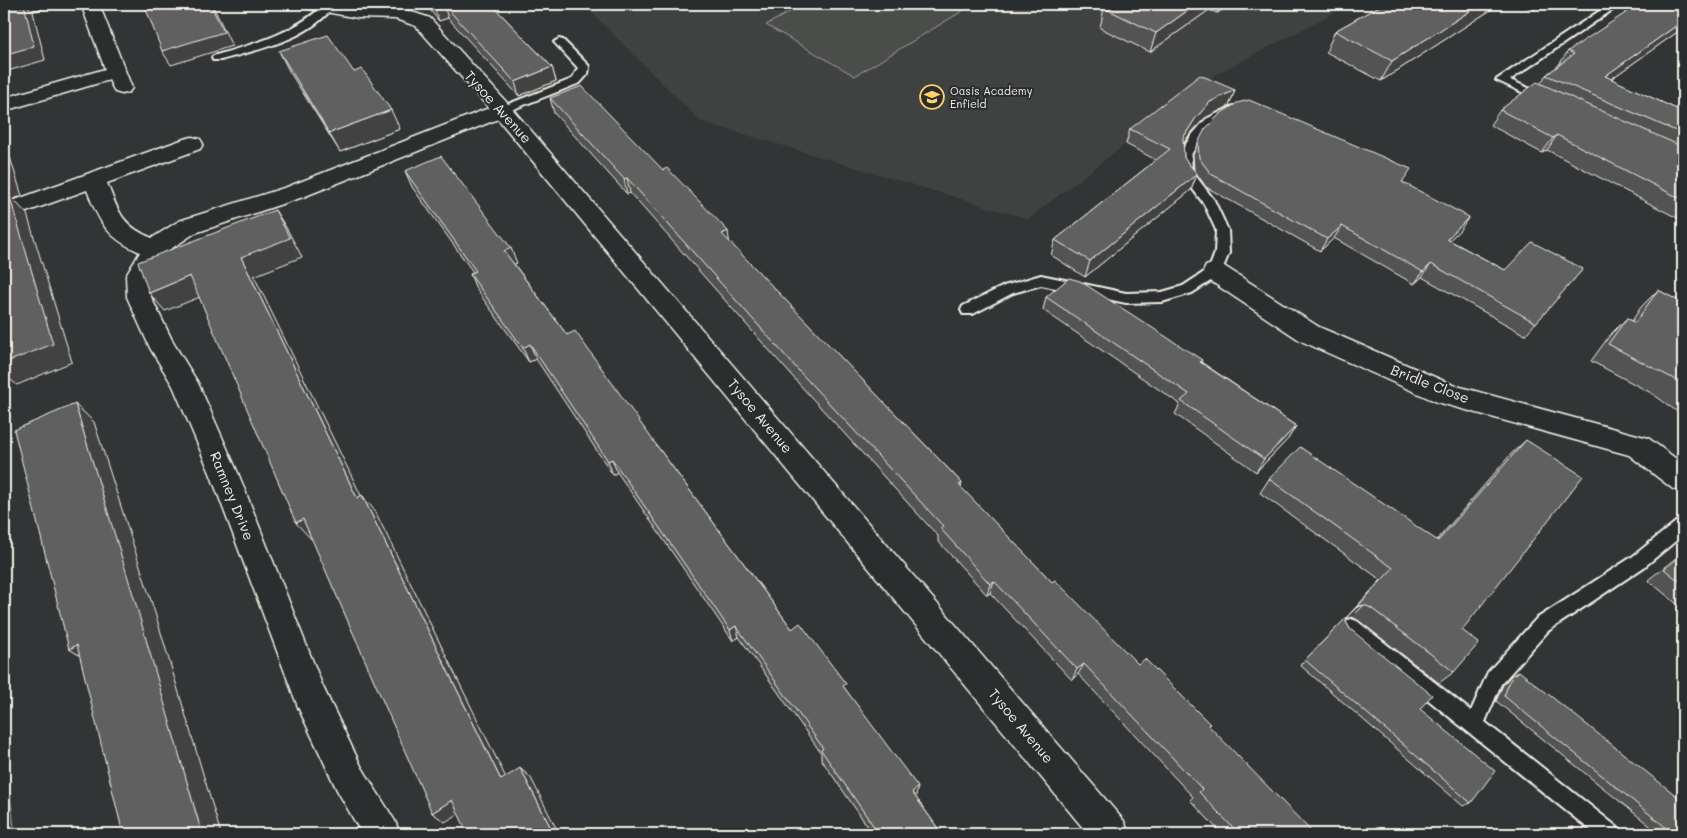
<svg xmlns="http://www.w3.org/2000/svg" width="1687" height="838" viewBox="0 0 1687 838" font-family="Mali,sans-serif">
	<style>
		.built { fill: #404242 }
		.green { fill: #4b4d4c; stroke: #a09f9a }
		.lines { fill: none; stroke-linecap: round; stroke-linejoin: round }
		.lane-casing { stroke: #f4f1e8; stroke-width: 4 }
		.street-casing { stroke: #f4f1e8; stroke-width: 3 }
		.lane { fill: #2a2d2e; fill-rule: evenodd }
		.street { fill: #2a2d2e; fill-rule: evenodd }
		.wall { fill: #525352; stroke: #f4f1e8 }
		.shaded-wall { fill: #424342; stroke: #f4f1e8 }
		.building { fill: #5f605f; stroke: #f4f1e8 }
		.labels { text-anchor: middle; stroke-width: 4; stroke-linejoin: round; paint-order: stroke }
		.far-poi-label { font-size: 11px; fill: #f4f1e8; stroke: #2a2d2e; text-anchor: start }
		.street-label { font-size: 14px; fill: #f4f1e8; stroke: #2a2d2e }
	</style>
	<rect width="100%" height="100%" fill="#323535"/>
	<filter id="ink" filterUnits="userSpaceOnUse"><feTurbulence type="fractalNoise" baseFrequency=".02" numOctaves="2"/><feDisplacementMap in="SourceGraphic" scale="10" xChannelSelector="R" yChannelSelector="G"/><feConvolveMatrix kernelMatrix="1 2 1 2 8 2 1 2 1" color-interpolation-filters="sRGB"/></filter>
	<g filter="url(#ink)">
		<path class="built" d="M583 4H1351L1217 74 1028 219 700 121Z"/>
		<path class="green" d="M804 4H974L855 76 766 25Z
			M4 747 15 834H4Z"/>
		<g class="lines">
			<g class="lane-casing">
				<path id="lane" d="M325 4H332L334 6C308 40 260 49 221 60H213L212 58 213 56C254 44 294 34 325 4Z
					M1610 4H1621L1510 80 1547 96 1549 98 1547 100H1539L1496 80Z
					M559 39 563 40 588 65 589 67 588 74 580 83 506 112H498L496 110 498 108 572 79 578 68 554 42Z
					M1233 106 1237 108 1239 110 1237 112 1214 125 1199 141 1191 155 1192 171 1214 200 1228 230 1229 253 1220 275 1192 293 1162 302 1126 303 1041 285 1013 293 973 314H963L961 310 963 306 1004 286 1041 275 1126 293 1162 292 1183 286 1209 269 1215 253 1216 230 1204 204 1180 172 1179 155 1191 136 1206 119Z
					M1683 519V535L1644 567 1548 631 1501 684 1485 722 1617 827 1620 834H1595L1345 633 1342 627 1345 621 1351 619 1357 621 1471 711 1488 672 1536 619 1632 557 1677 521Z"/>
			</g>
			<g class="street-casing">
				<path id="street" d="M14 4H44L42 8 4 18V6Z
					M81 4H99L132 88 129 92 122 94 115 92 109 80 4 111V98L105 69Z
					M306 4 397 7 430 18 509 105 1124 821 1129 834H1088L498 119 303 197 195 233 163 254 150 276 151 297 174 344 198 383 238 473 323 687 361 766 395 821 400 834H362L337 790 298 707 210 473 173 386 150 348 127 297 126 276 140 252C107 238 99 222 87 190L4 220V204L184 139 192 137 200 139 203 144 200 149 107 183C118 211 122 226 152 238L179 221 287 187 489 108 416 26 395 19 358 18 315 10 308 8Z
					M1215 263 1224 266 1319 327 1453 385 1648 438 1683 464V492L1673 489 1629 455 1437 402 1301 341 1206 278 1203 272 1206 266Z"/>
			</g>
			<use href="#lane" class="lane"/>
			<use href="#street" class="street"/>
		</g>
		<path class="wall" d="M425 4H491L552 67 556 81 519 96 448 18 439 21Z
			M1111 4H1233L1217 13 1209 10 1150 52 1100 28 1104 8Z
			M1383 4H1500L1381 81 1326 52 1335 31Z
			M1519 4H1543L1534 10Z
			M1683 4V28L1611 79 1683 112V221L1547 150 1542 153 1490 125 1500 110 1541 83 1546 75 1558 66 1568 51Z
			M279 51 354 72 400 129 340 152 289 71Z
			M1235 90 1229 106 1205 118 1189 135 1183 145 1184 158 1194 170 1193 155 1198 143 1403 182 1460 230 1449 240 1505 270 1583 269 1525 335 1422 277 1414 284 1334 238 1320 251 1206 187 1197 174 1191 190 1085 277 1051 255 1055 240 1156 160 1126 144 1130 129Z
			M550 98 730 243 962 483 961 488 1052 582 1138 664 1208 726 1310 834H1222L1190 800 1193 797 1078 674 1072 680 990 593 987 595 938 541V536L800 385 630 193 627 194 554 113Z
			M405 171 517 263 514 264 567 335 657 446 792 629 846 690 916 796H915L942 834H873L821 759V753L739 637 733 641 617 472 613 475 536 359 529 362 476 289 470 274 473 272 412 187Z
			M1658 290 1683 303V416L1653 394 1591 361 1610 335 1627 318 1632 321 1641 307Z
			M1046 297 1202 360 1201 362 1296 426 1288 439 1256 472 1175 414 1180 404 1043 310Z
			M1526 440 1462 630 1454 672 1439 683 1358 620 1352 617 1347 618 1346 622 1350 629 1420 709 1471 803 1463 806 1300 665 1345 619 1381 580 1260 493 1269 479 1437 540 1511 454Z
			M1683 553V609L1648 580 1673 560Z
			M1519 671 1683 834H1660L1496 701 1503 685 1511 676Z
			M1573 827 1582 834H1561L1564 830Z"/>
		<path class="shaded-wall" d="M24 4H26L33 12 45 60 4 72V55Z
			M210 4H212L232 46 171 65 162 51Z
			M443 4 448 18 439 21 434 7Z
			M1197 4H1211L1209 10 1150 52 1156 33Z
			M1220 4H1233L1217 13Z
			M1481 4H1500L1381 81 1392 61Z
			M1538 4H1543L1534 10Z
			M1683 21V28L1594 91 1605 76Z
			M552 67 556 81 519 96 515 82Z
			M1235 90 1229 106 1205 118 1189 135 1177 154 1183 138 1195 119 1210 102Z
			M391 110 400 129 340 152 329 133Z
			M1557 135 1547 150 1542 153 1553 138Z
			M4 150 10 157 22 196 13 199 27 214 72 362 17 385 4 374Z
			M1197 174 1191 190 1085 277 1090 261Z
			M627 178 630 193 627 194 624 179Z
			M275 210 287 229 302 257 254 276 370 514 357 498 241 257Z
			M1469 217 1460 230 1438 251 1447 239Z
			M1342 226 1334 238 1320 251 1327 239Z
			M728 231 730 246 722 234Z
			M511 248 517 263 510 266 504 251Z
			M1431 264 1422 277 1414 284 1423 272Z
			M190 276 205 295 165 311 149 293Z
			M530 344 536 359 529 362 523 348Z
			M75 404 94 422 156 616 221 834H202Z
			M1296 426 1288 439 1256 472 1264 459Z
			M612 459 617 472 613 475 608 461Z
			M362 495 375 511 512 790 501 780Z
			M303 519 318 535 311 539 296 523Z
			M994 581 990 593 987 595 990 584Z
			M1364 605 1352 617 1345 619 1357 607Z
			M736 626 739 637 733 641 730 630Z
			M77 645 92 663 69 649Z
			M1084 664 1078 674 1072 680 1077 669Z
			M520 768 531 778 559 834H554Z
			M918 787 916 796 910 800 912 792Z
			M452 800 465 810 445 822 432 813Z"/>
		<path class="building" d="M4 4H24L34 46 4 55Z
			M144 4H210L224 32 162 51Z
			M431 4H443L434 7Z
			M443 4H491L552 67 515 82Z
			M1111 4H1197L1156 33 1104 8Z
			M1383 4H1481L1392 61 1335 31Z
			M1639 4H1683V21L1605 76 1683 112V134L1546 75 1574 54 1568 51Z
			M328 35 354 72 362 69 391 110 329 133 279 51Z
			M1200 75 1235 90 1210 102 1195 119 1183 138 1184 158 1197 174 1090 261 1055 240 1170 149 1130 129Z
			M1537 82 1683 147V200L1557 135 1553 138 1500 110Z
			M582 86 663 170 667 168 728 231 722 234 962 483 959 485 1052 582 1055 580 1138 664 1145 659 1210 724 1208 725 1312 832 1310 834H1239L1199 792 1202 789 1084 664 1077 669 994 581 990 584 940 528 943 526 799 371 627 178 624 179 550 98Z
			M1249 100 1411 169 1402 182 1469 217 1447 239 1505 270 1532 242 1583 269 1536 323 1431 264 1423 272 1342 226 1327 239 1211 174 1199 158 1198 143 1205 129 1220 114 1237 103Z
			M441 156 511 248 504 251 567 335 575 331 657 446 792 629 800 623 846 684 843 686 918 787 912 792 942 834H879L821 750 823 748 736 626 730 630 612 459 608 461 530 344 523 348 470 274 476 271 405 171Z
			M9 194 53 344 4 363V196Z
			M275 210 290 238 241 257 357 498 362 495 501 780 520 768 554 834H468L452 800 432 813 303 519 296 523 190 276 149 293 138 262Z
			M1069 278 1080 281 1202 360 1200 362 1296 426 1264 459 1181 401 1189 394 1046 297Z
			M1658 290 1683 303V386L1672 378 1608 344 1627 318 1635 323Z
			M75 404 135 601 202 834H123L77 645 69 649 14 430Z
			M1526 440 1583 476 1462 630 1479 643 1454 672 1371 608 1364 605 1357 607 1393 568 1269 479 1300 447 1438 541Z
			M1683 554V584L1664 569Z
			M1348 616 1346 622 1350 629 1432 695 1420 709 1495 771 1471 803 1305 660Z
			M1519 671 1683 801V834H1674L1504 696 1510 680Z
			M1573 827 1582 834H1568Z"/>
	</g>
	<defs>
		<g id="school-ring" transform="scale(1.25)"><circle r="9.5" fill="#2a2d2e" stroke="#ffd166" stroke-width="1.5"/><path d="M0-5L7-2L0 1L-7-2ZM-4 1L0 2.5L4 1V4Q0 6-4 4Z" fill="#ffd166"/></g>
	</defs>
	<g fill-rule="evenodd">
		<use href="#school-ring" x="932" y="97"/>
	</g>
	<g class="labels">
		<g class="far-poi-label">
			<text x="950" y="95">Oasis Academy<tspan x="950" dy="13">Enfield</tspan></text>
		</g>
		<g class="street-label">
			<text transform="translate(498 107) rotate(48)" y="5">Tysoe Avenue</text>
			<text transform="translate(1430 384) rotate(21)" y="5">Bridle Close</text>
			<text transform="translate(760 416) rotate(50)" y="5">Tysoe Avenue</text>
			<text transform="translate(232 496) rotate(68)" y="5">Ramney Drive</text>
			<text transform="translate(1021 726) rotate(50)" y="5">Tysoe Avenue</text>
		</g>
	</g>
	<rect width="1687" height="838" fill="none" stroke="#2a2d2e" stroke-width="20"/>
	<rect x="10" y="10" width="1667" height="818" fill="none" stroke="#f4f1e8" stroke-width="2" filter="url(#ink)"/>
</svg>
